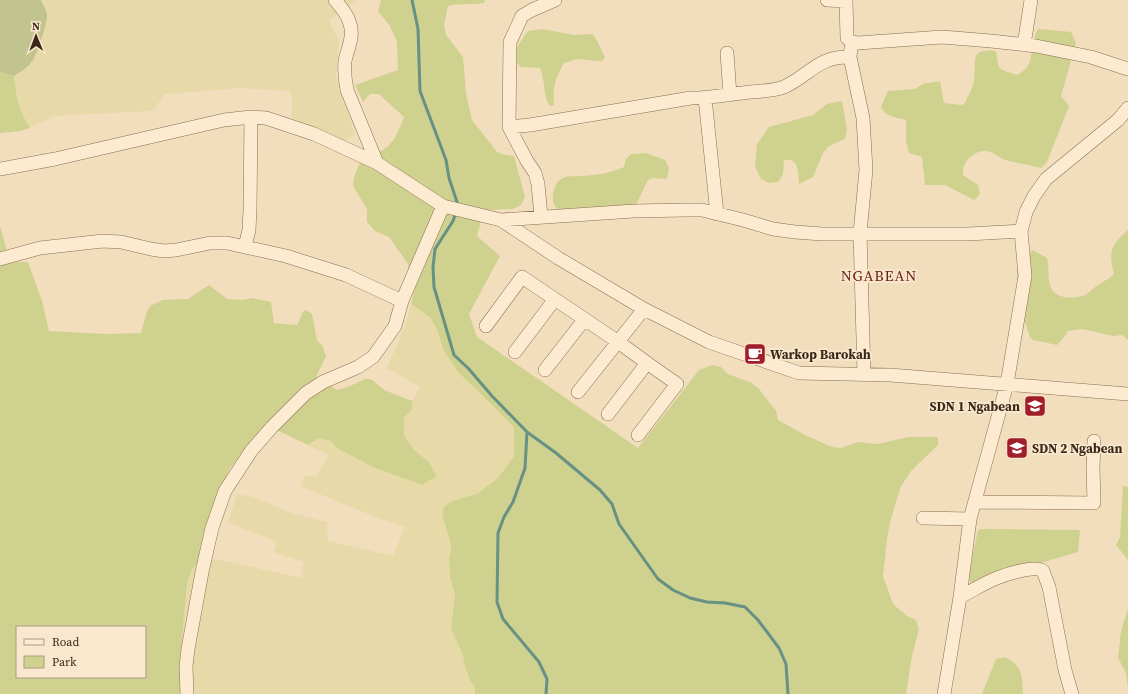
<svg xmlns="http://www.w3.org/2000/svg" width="1128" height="694" viewBox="0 0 1128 694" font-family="'Source Serif 4',serif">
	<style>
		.farmland { fill: #e8d9a9 }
		.green { fill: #cfd18f; fill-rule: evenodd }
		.cemetery { fill: #c2c490 }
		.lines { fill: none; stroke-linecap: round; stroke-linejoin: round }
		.stream { stroke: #679183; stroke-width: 3 }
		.minor-casing { stroke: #8b6d54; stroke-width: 14 }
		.minor { stroke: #fcebd0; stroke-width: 13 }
		.labels { text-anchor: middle; stroke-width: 3.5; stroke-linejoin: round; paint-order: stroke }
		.poi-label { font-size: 13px; font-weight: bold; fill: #39271a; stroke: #f9e8cd; text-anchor: start }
		.quarter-label { font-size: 15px; letter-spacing: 1px; fill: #6a2015; stroke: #f9e8cd }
	</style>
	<rect width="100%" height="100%" fill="#f2debc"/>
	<path class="farmland" d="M41 0H356L329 21 339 41 336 76 355 134 342 143 302 126 291 117 293 104 290 91 242 88 165 94 154 109 150 111 53 116 30 128 23 115 15 97 14 76 21 72 45 7Z
		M411 304 430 317 437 329 444 351 478 393 514 427V456L498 478 477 494 452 501 442 515 450 541 451 550 449 559 450 577 455 595 451 629 463 655 464 663 470 680 475 688V694H190L181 687 182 638 187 584 191 571 203 556 301 578 304 562 274 552 277 542 228 522 237 494 253 497 291 513 327 522 328 541 393 556 405 527 383 520 300 486 305 476 316 477 329 455 308 445 319 438 332 441 337 448 428 461 414 450 404 435V418L412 409V401L420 387 387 368 407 321Z"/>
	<path class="green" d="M381 0H485L484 3C472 5 460 3 448 6L444 25 446 35 463 57 466 94 472 120 497 152 505 155 514 156 525 197 521 205 513 209 484 210 477 236 500 256 469 314 477 337 638 448 699 370 712 365 721 367 728 374 752 383 759 389 776 411 778 420 807 436 832 447 841 448 858 442 878 444 908 437H938V445L911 471 901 486 890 522 887 539 883 576 893 604 907 616 916 620 919 629 912 656 906 694H475V688L470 680 464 663 463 655 451 629 455 595 450 577 449 559 451 550 450 541 442 515 444 507 452 501 477 494 498 478 514 456V427L458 372 444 351 437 329 430 317 411 304 415 288 409 276 408 264 389 237 375 231 367 222V209L353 186 354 177 367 147C370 148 375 151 379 151 392 149 400 128 404 117L379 94H370L363 102 355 85 398 70 397 42 390 26 378 11Z
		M542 29 574 35 592 34 595 37 605 57 602 61H598L577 59 564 63C556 77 552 88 554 105L550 106C542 95 546 81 540 68L521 67C519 65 516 62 515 60 512 50 524 38 528 31Z
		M1038 29 1071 32 1076 43 1061 96 1069 106 1047 162 1041 168C1029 165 1016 163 1005 160 1000 158 996 154 991 152 977 147 961 161 963 175L978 185 980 194 974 200 945 185H925L922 157 909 153 906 142V120C896 117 884 117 881 106L888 91 915 89 923 84 940 81 944 103 961 105 965 103C968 96 973 88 974 80 977 63 968 48 995 51 999 56 996 65 1001 69 1005 72 1013 73 1017 75 1034 66 1030 57 1033 41 1034 37 1036 33 1038 29Z
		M0 72 14 76C16 99 19 109 30 128L20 131 0 133Z
		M842 101 847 130 845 139 829 146 823 153 813 177 799 184C798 173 800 157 784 160L783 174 778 182 769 183 761 179 755 167 757 144 769 127 813 115 827 104Z
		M646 153 665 160 669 168 667 179 653 178 648 180 636 205 563 211C557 209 554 207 553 201 552 194 555 182 561 179 566 175 576 177 582 176 597 175 611 173 624 167L626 159 631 154Z
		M0 226 10 262H28L42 301 49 331 107 334 141 333 146 314 150 306 163 300 188 299 209 285 227 299 242 300 252 298 271 302 274 323 297 325 304 310 308 311 312 314 317 340 323 347 326 356 316 377 337 390 348 387 365 379H370L374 381 384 390 412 401V409L404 418V435L414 450 428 461 437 476 422 485 373 467 337 448 331 441 319 438 308 445 266 425 230 468 211 510 203 556 191 571 187 584 182 638 181 687 190 694H0ZM17 627H145V677H17Z
		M1128 230V340L1122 335 1113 336 1082 329 1067 331 1066 335 1057 345 1033 340 1030 337 1018 302 1017 263 1033 250 1047 258C1050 268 1046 284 1054 292 1060 299 1079 299 1087 294 1089 292 1091 290 1094 288 1101 282 1108 280 1114 274 1108 251 1111 245 1128 230Z
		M1123 486 1128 487V560L1116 545 1120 537Z
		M981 529 1080 530 1078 552C1044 562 1009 572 974 583L970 582 969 573 978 530Z
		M1128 609V689L1126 673 1118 658 1121 631Z
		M1005 657C1023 666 1022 676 1023 694H982L996 659Z"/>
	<path class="cemetery" d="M0 0H41C43 4 46 9 47 14 48 22 37 54 33 60 28 67 21 72 14 76L0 72Z"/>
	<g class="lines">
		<path class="stream" d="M412 0 418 29 420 91 446 160 449 178 458 205
			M456 212 453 221 435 249 433 267 434 287 454 355 468 368 492 396 527 432 556 453 600 490 612 504 619 524 658 579 673 590 690 598 707 602 725 603 745 607 758 620 779 648 786 664 788 694
			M527 432 525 468 513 502 504 517 498 533 497 602 503 619 539 662 547 679 546 694"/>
		<g class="minor-casing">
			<path id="minor" d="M335 0C340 6 347 14 349 21 355 35 348 47 345 61 344 71 345 80 347 90L377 163
				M827 0 846 1 847 38 851 42 858 43 942 37 991 41 1036 46 1091 57 1128 69
				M1024 45 1031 0
				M851 48 850 57 863 118 866 170 860 233 864 374
				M727 53 730 95
				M705 98 717 214
				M509 127 530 125 691 98C711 98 731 94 750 92 761 91 774 91 784 87 810 75 818 56 850 57
				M0 169 55 159 224 120 251 117 266 118 314 134 377 163 443 206 501 220 558 258 644 309 709 342 799 373 890 375 1128 394
				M541 217 538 184 535 173 527 161 509 127 510 42 522 16 532 10 555 0
				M501 220 634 211 686 210H702L743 220 773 229 795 232 822 234H968L1021 231
				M245 246 249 230 250 210 251 117
				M0 259 40 248 103 241 121 242 151 249 164 251 176 250 210 243H227L286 256 346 275 402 301
				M486 326 522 277 617 341 647 363 608 414
				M515 352 555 299
				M545 370 584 320
				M578 392 644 309
				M638 435 677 384 647 363
				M975 502 1094 503 1093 468 1094 441
				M923 518 970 519
				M960 597C972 591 984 583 997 578 1007 574 1035 565 1043 571L1049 587 1065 670 1072 694
				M187 694 186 666 188 649 202 572 212 528 225 491 251 451 272 427 306 393 323 382 358 367 373 357 395 326 402 301 443 206
				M944 694 960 597 970 519 1007 384 1025 276 1021 231 1026 212 1034 196 1046 179 1118 120 1128 108"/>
		</g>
		<use href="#minor" class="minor"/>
	</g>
	<defs>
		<g id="cafe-square" transform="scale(1.15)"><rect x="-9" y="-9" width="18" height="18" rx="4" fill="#a01e2a" stroke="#f9e8cd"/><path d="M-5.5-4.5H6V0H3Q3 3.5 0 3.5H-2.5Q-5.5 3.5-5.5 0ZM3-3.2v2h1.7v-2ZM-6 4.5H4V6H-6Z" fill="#fff"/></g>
		<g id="school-square" transform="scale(1.15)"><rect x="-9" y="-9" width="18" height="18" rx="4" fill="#a01e2a" stroke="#f9e8cd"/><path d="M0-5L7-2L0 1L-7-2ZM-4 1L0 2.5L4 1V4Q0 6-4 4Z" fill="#fff"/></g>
	</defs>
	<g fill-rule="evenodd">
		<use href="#cafe-square" x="755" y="354"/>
		<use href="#school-square" x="1035" y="406"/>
		<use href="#school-square" x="1017" y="448"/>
	</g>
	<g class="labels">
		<g class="poi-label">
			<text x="770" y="359">Warkop Barokah</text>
			<text x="1020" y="411" text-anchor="end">SDN 1 Ngabean</text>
			<text x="1032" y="453">SDN 2 Ngabean</text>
		</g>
		<g class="quarter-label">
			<text x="879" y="281">NGABEAN</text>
		</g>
	</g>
	<rect x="16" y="626" width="130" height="52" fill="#f9e8cd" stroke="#ac9b85"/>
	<rect x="24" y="639" width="20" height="6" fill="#fcebd0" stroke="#ac9b85"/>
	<text x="52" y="646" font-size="12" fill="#39271a">Road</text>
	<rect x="24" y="656" width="20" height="12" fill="#cfd18f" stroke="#ac9b85"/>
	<text x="52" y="666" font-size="12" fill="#39271a">Park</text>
	<g transform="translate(36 36) rotate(359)" stroke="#f9e8cd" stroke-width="3" paint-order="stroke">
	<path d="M0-3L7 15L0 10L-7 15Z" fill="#39271a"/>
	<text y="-6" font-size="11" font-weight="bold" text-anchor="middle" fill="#39271a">N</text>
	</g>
</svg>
